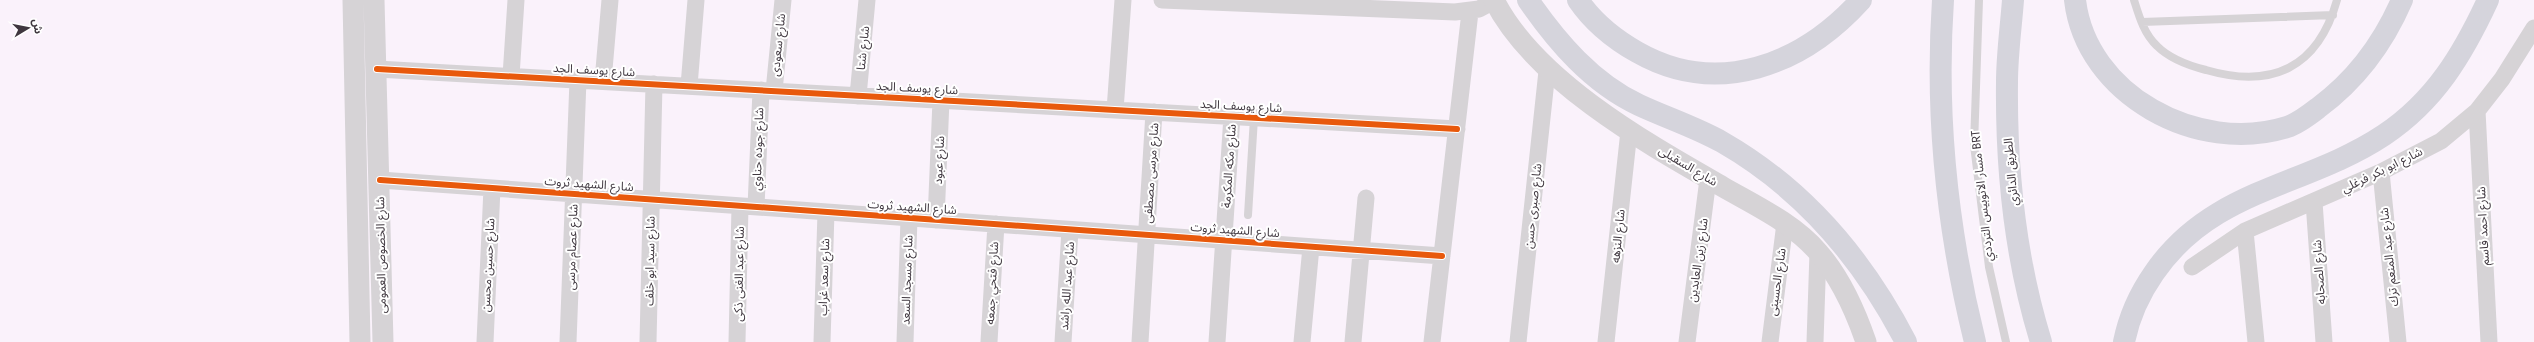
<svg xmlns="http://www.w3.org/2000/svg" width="2534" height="342" viewBox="0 0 2534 342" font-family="Jost,'Noto Sans Arabic',sans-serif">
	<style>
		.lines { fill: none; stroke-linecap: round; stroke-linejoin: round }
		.service { stroke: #d6d3d6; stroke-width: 8 }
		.minor { stroke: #d6d3d6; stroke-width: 17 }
		.tertiary { stroke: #d6d3d6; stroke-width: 21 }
		.motorway { stroke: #d5d4dc; stroke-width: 22 }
		.cycleway-casing { stroke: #fff; stroke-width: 8 }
		.cycleway { stroke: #e8590c; stroke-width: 6 }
		.labels { text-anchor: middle; stroke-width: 4; stroke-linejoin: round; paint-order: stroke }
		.street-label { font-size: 12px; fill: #3f373f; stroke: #fff }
	</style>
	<rect width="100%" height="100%" fill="#faf2fb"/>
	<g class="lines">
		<path class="service" d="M1979 0 1974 145 1989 267 2006 342
			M2134 0C2139 16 2144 34 2157 46 2169 58 2190 66 2206 70 2272 89 2318 68 2337 0
			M2142 22 2333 15
			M1248 215 1254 118"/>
		<path class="minor" d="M1162 0 1455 12 1479 9 1494 1
			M377 69 1457 129
			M511 76 516 0
			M603 81 610 0
			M689 86 696 0
			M774 91 783 0
			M858 96 867 0
			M1115 110 1123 0
			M2477 111 2489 342
			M2381 172 2398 342
			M380 180 1442 256
			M2314 202 2324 342
			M756 207 761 90
			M936 220 941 100
			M2245 231 2256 342
			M2192 267 2245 231 2381 172 2441 141 2477 111 2502 79 2534 28
			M485 342 492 188
			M568 342 578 80
			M648 342 654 84
			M737 342 740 206
			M822 342 826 212
			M905 342 909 218
			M989 342 996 224
			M1063 342 1070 230
			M1140 342 1154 112
			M1217 342 1232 116
			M1302 342 1311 247
			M1353 342 1366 198
			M1432 342 1470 12
			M1518 342 1547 71
			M1606 342 1629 131
			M1687 342 1708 179
			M1770 342 1785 223
			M1815 342 1818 252"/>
		<path class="tertiary" d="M353 0 360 342
			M374 0 383 342
			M1494 0C1535 81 1646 143 1723 187 1756 206 1793 223 1818 252 1841 278 1855 310 1866 342"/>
		<path class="motorway" d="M1528 0C1557 42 1592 83 1639 105 1667 118 1695 127 1722 142 1804 189 1863 259 1906 342
			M1578 0C1593 22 1614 39 1637 52 1718 98 1802 65 1861 0
			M1943 0C1935 116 1947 229 1975 342
			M2013 0C2011 27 2007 55 2007 82 2006 169 2015 258 2041 342
			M2075 0C2086 95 2198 155 2287 127 2297 124 2309 115 2318 108 2356 80 2383 44 2402 0
			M2124 342C2129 317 2140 293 2154 273 2212 188 2306 187 2384 135 2435 101 2463 54 2488 0"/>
		<g class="cycleway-casing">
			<path id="cycleway" d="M377 69 1457 129
				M380 180 1442 256"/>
		</g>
		<use href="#cycleway" class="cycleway"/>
	</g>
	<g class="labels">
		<g class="street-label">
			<text transform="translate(778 45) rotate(-84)" y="4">شارع سعودى</text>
			<text transform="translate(863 48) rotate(-84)" y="4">شارع شتا</text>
			<text transform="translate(594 70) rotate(3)" y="4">شارع يوسف الجد</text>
			<text transform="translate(917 88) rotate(3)" y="4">شارع يوسف الجد</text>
			<text transform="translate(1241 106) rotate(3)" y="4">شارع يوسف الجد</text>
			<text transform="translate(758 149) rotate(-88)" y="4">شارع جوده حناوي</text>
			<text transform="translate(939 160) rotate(-87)" y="4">شارع عبود</text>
			<text transform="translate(1229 166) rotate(-86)" y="4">شارع مكه المكرمة</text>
			<text transform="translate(1688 166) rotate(31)" y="4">شارع السقيلى</text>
			<text transform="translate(2382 170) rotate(-26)" y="4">شارع ابو بكر فرغلي</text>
			<text transform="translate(2011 172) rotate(-95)" y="4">الطريق الدائري</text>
			<text transform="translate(1151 173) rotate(-86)" y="4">شارع مرسى مصطفى</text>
			<text transform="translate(589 184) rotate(4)" y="4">شارع الشهيد ثروت</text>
			<text transform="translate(1982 196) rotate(-96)" y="4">مسار الاتوبيس الترددي BRT</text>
			<text transform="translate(1533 206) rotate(-84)" y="4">شارع صبرى حسن</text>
			<text transform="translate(912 207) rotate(4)" y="4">شارع الشهيد ثروت</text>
			<text transform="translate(2483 226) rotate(-93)" y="4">شارع احمد قاسم</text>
			<text transform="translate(1235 230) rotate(4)" y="4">شارع الشهيد ثروت</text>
			<text transform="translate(1618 236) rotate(-84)" y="4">شارع النزهه</text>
			<text transform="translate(572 247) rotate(-88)" y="4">شارع عصام مرسى</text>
			<text transform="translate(381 255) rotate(-91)" y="4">شارع الخصوص العمومى</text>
			<text transform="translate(2389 257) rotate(-96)" y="4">شارع عبد المنعم ترك</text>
			<text transform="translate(1698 260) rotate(-82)" y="4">شارع زين العابدين</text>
			<text transform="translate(650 261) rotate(-89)" y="4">شارع سيد ابو خلف</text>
			<text transform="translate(488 265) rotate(-87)" y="4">شارع حسين محسن</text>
			<text transform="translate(2319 272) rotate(-94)" y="4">شارع الصحابه</text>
			<text transform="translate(739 274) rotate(-89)" y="4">شارع عبد الغنى ذكى</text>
			<text transform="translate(824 277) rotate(-88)" y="4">شارع سعد غراب</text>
			<text transform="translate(907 280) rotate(-88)" y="4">شارع مسجد السعد</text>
			<text transform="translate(1777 282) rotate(-82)" y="4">شارع الحسينى</text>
			<text transform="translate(992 283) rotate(-87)" y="4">شارع فتحي جمعه</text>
			<text transform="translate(1067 286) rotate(-86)" y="4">شارع عبد الله راشد</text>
		</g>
	</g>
	<g transform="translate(28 28) rotate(80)" stroke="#ffffff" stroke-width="3" paint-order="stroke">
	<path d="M0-3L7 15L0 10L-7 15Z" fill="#3f373f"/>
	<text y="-6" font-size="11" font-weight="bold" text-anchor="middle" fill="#3f373f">ش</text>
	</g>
</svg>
